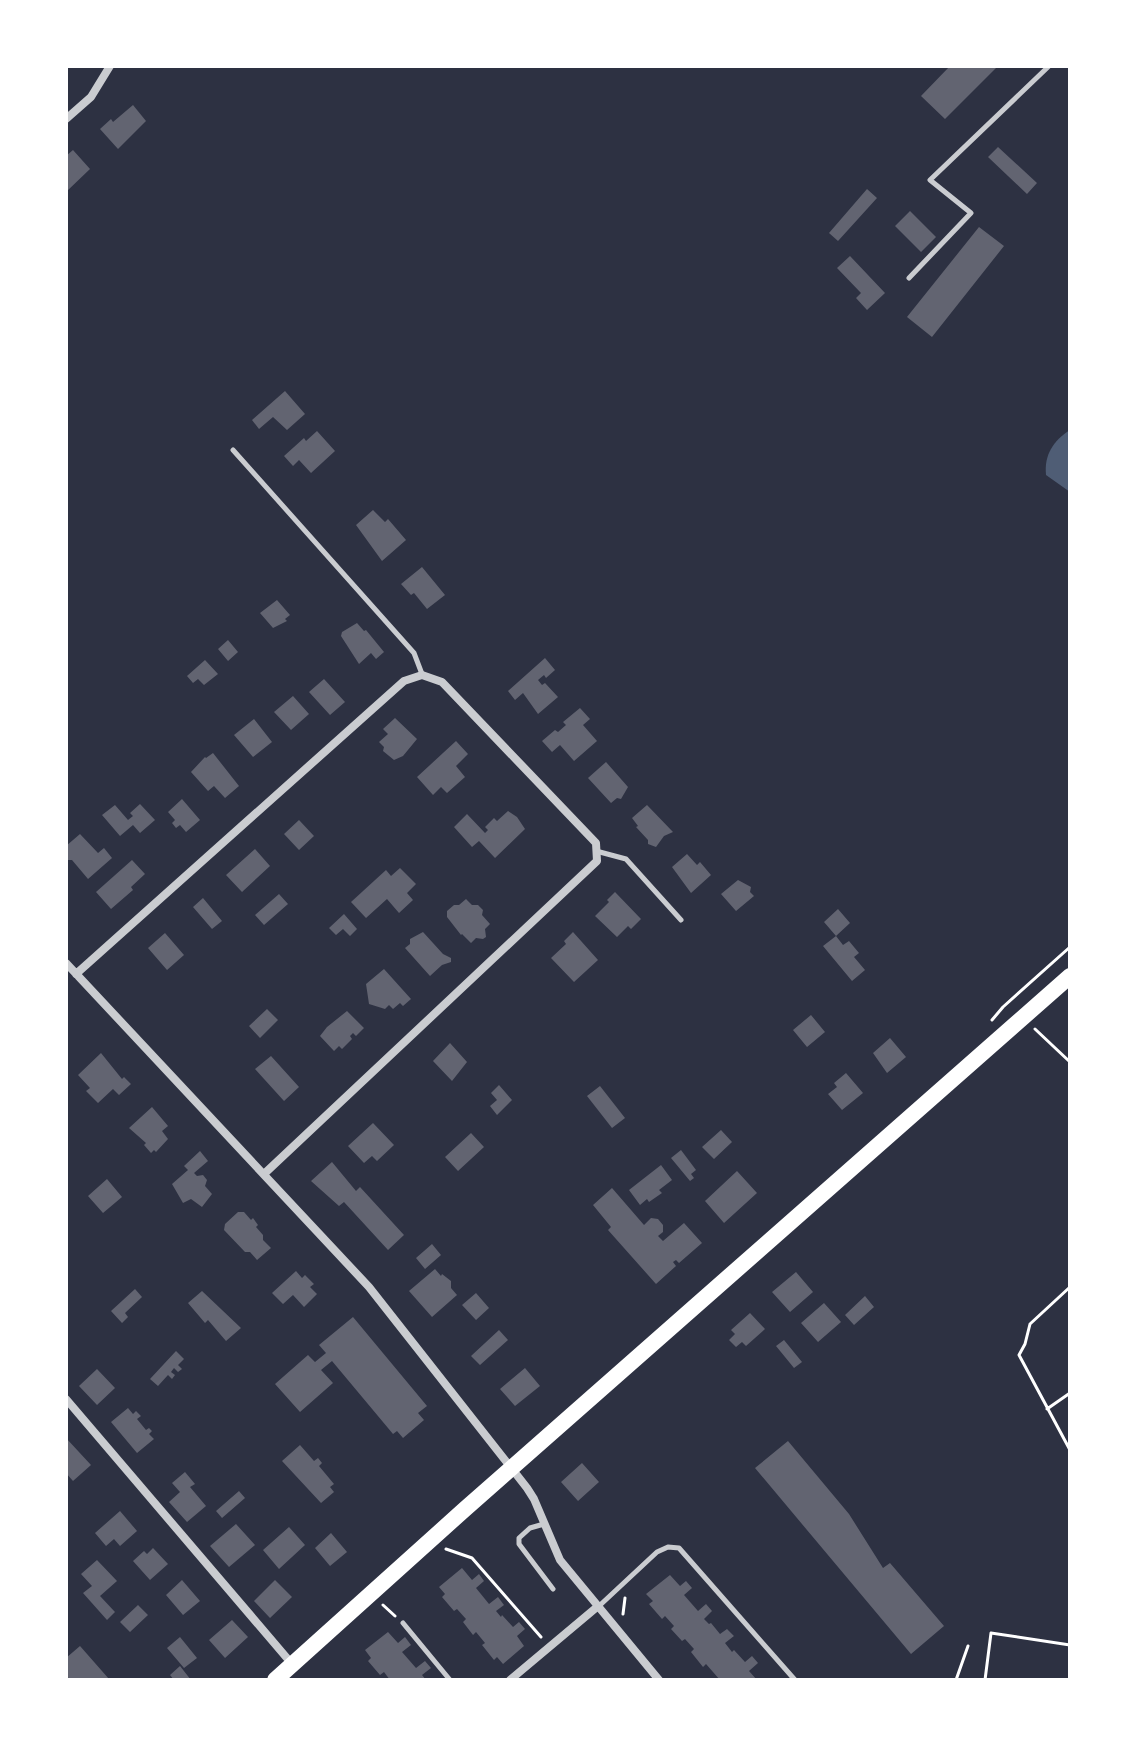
<svg xmlns="http://www.w3.org/2000/svg" width="1136" height="1746" viewBox="0 0 1136 1746" font-family="'PT Sans Narrow',sans-serif">
	<style>
		.water { fill: #4f5d75 }
		.building { fill: #626471 }
		.lines { fill: none; stroke-linecap: round; stroke-linejoin: round }
		.path { stroke: #fff; stroke-width: 3 }
		.service { stroke: #caccd0; stroke-width: 5 }
		.minor { stroke: #caccd0; stroke-width: 8 }
		.primary { stroke: #fff; stroke-width: 16 }
	</style>
	<rect width="100%" height="100%" fill="#2d3142"/>
	<path class="water" d="M1070 430V492L1046 475C1044 455 1053 441 1070 430Z"/>
	<path class="building" d="M950 66H998L945 119 921 96Z
		M133 105 146 121 118 149 100 129 111 119 113 122Z
		M998 147 1037 183 1027 194 988 157Z
		M73 150 90 169 66 192V156Z
		M867 189 877 198 838 241 829 233Z
		M910 211 936 237 921 252 895 226Z
		M979 227 1004 246 932 337 907 317Z
		M850 256 885 293 867 310 856 298 861 293 837 268Z
		M285 391 305 414 287 430 273 417 259 429 252 420Z
		M317 431 335 451 311 473 299 460 293 466 284 456 304 438 306 441Z
		M373 510 385 522 388 519 406 540 382 561 356 525Z
		M422 567 445 595 427 609 414 593 411 595 401 584Z
		M277 600 290 615 285 619 287 621 273 628 260 613Z
		M357 623 364 631 366 630 384 652 376 659 371 653 359 664 341 636 342 632Z
		M228 640 238 652 228 661 218 649Z
		M545 658 555 670 546 678 544 675 538 680 542 685 545 683 558 697 538 714 523 693 515 700 508 691Z
		M205 660 218 674 204 685 198 679 193 683 187 676Z
		M324 679 345 702 330 715 309 692Z
		M293 696 309 714 291 730 274 712Z
		M580 708 590 719 583 725 597 741 574 761 560 745 552 752 542 741 555 730 558 732 566 725 563 722Z
		M395 718 417 739 403 756 394 760 383 751 384 747 379 742 388 734 383 729Z
		M254 719 272 742 253 757 234 735Z
		M456 741 468 754 456 766 465 777 447 793 441 787 433 795 417 777Z
		M213 753 239 786 225 798 214 786 208 791 191 772 205 757 206 758Z
		M606 762 628 787 621 799 617 798 611 803 588 778Z
		M182 799 200 820 186 832 180 825 176 828 172 823 175 820 168 812Z
		M140 804 155 820 140 833 133 825 120 836 102 815 115 805 128 820 133 816 130 813Z
		M647 805 673 832 664 836 656 847 648 844V840L636 827 638 826 632 818Z
		M508 811 517 817 525 829 495 858 479 841 472 847 454 827 467 814 485 833 488 830 485 827 494 818 497 821Z
		M299 820 314 836 299 850 284 834Z
		M80 834 98 853 104 848 112 858 88 879 72 860H66V846Z
		M255 849 270 866 242 892 226 875Z
		M687 854 697 865 700 862 711 875 691 893 672 867Z
		M132 860 145 874 131 887 133 890 111 909 96 892Z
		M400 868 416 884 407 893 413 900 399 913 387 899 366 918 351 902 386 870 391 876Z
		M738 880 751 887 750 892 754 896 736 911 721 894Z
		M615 892 641 919 631 929 628 926 617 937 595 916 609 902 607 900Z
		M279 894 288 904 264 925 255 915Z
		M203 898 222 921 212 929 193 907Z
		M466 899 472 905H478L483 910 482 915 490 924 485 929 486 937 483 939 476 938 471 943 462 934 461 935 447 917V911L454 905H459Z
		M838 909 850 923 836 936 824 922Z
		M344 914 357 929 350 936 343 929 336 935 329 928Z
		M423 932 443 954 451 958V962L442 965 430 976 405 948 410 944V939Z
		M573 932 598 960 574 982 551 958 566 944 564 941Z
		M165 933 184 955 167 970 148 948Z
		M836 936 843 945 849 941 859 953 854 957 865 970 852 981 823 946Z
		M384 969 411 999 403 1006 400 1003 393 1009 389 1005 385 1009 369 1004 366 984Z
		M267 1009 278 1020 260 1038 249 1026Z
		M347 1011 364 1028 356 1036 353 1033 350 1036 352 1039 342 1049 339 1046 334 1051 320 1036 327 1027Z
		M811 1015 825 1032 807 1047 793 1030Z
		M890 1038 906 1057 887 1073 873 1053Z
		M450 1043 467 1062 452 1081 433 1061Z
		M101 1053 122 1079 124 1077 131 1084 119 1095 113 1089 98 1103 86 1091 90 1088 78 1075Z
		M271 1056 299 1087 284 1101 255 1069Z
		M846 1073 863 1093 842 1110 828 1094 837 1087 834 1083Z
		M499 1085 512 1100 497 1115 490 1106 497 1100 491 1093Z
		M600 1086 625 1118 612 1128 587 1096Z
		M152 1107 168 1126 162 1131 168 1139 156 1152 154 1150 151 1153 144 1145 146 1143 129 1128Z
		M373 1123 394 1145 377 1161 372 1156 364 1163 348 1146Z
		M721 1130 732 1142 714 1159 702 1147Z
		M471 1133 484 1147 458 1171 445 1157Z
		M681 1150 696 1170 691 1174 694 1178 690 1181 671 1158Z
		M200 1151 208 1161 194 1173 197 1176 203 1175 207 1180 205 1186 212 1194 202 1207 191 1199 183 1203 172 1184 188 1170 184 1166Z
		M332 1162 356 1191 360 1187 404 1235 388 1250 344 1202 339 1206 311 1181Z
		M661 1165 672 1180 659 1190 662 1193 649 1202 647 1199 640 1205 629 1190Z
		M737 1171 757 1193 724 1223 705 1201Z
		M107 1179 122 1197 103 1213 88 1196Z
		M612 1188 644 1225 651 1218 658 1219 663 1225V1232L658 1236 663 1241 684 1223 702 1243 679 1263 676 1260 673 1262 676 1266 656 1284 608 1230 611 1227 593 1205Z
		M238 1212H244L251 1220 253 1218 258 1225 256 1227 263 1235V1240L271 1248 257 1260 250 1252H245L224 1230 225 1224Z
		M432 1244 441 1255 425 1269 416 1258Z
		M435 1269 441 1276 442 1274 451 1281V1288L457 1295 432 1317 409 1291Z
		M296 1271 302 1278 305 1275 314 1284 310 1287 317 1294 304 1307 293 1295 283 1304 272 1293Z
		M796 1272 813 1292 790 1312 772 1292Z
		M135 1289 142 1297 125 1313 128 1317 122 1323 111 1311Z
		M202 1291 241 1328 226 1341 208 1320 205 1323 188 1303Z
		M476 1293 489 1308 476 1320 462 1305Z
		M865 1296 874 1307 854 1325 845 1315Z
		M824 1303 841 1322 818 1342 801 1323Z
		M750 1313 765 1329 746 1346 742 1342 736 1347 729 1340 735 1334 731 1330Z
		M353 1317 427 1406 418 1413 424 1420 403 1438 397 1431 393 1434 332 1361 321 1370 333 1383 300 1412 275 1384 308 1355 315 1362 326 1353 319 1345Z
		M499 1330 508 1340 480 1365 471 1356Z
		M784 1340 802 1362 794 1368 776 1346Z
		M176 1351 184 1359 178 1365 182 1369 178 1372 174 1368 171 1372 175 1375 172 1379 168 1375 158 1386 150 1379Z
		M525 1368 540 1386 515 1406 500 1389Z
		M97 1369 115 1388 97 1405 79 1386Z
		M128 1408 133 1414 136 1411 141 1416 137 1419 146 1430 149 1428 152 1431 149 1434 154 1439 137 1453 111 1422Z
		M66 1438 91 1465 73 1481 66 1473Z
		M788 1441 849 1514 883 1568 890 1563 944 1626 911 1654 755 1468Z
		M300 1445 314 1461 318 1458 322 1463 319 1466 334 1484 330 1487 334 1492 321 1503 282 1461Z
		M582 1463 599 1482 578 1501 561 1482Z
		M185 1472 195 1484 190 1487 206 1506 187 1522 169 1502 180 1492 172 1483Z
		M239 1491 245 1498 222 1518 216 1511Z
		M120 1511 137 1531 120 1546 114 1539 106 1546 95 1533Z
		M236 1524 255 1545 229 1567 210 1546Z
		M289 1527 305 1545 279 1569 263 1550Z
		M331 1533 347 1552 330 1566 315 1548Z
		M153 1548 168 1564 150 1580 133 1561 144 1551 147 1554Z
		M97 1560 117 1581 100 1596 115 1612 107 1620 83 1593 92 1586 81 1574Z
		M462 1568 472 1580 479 1574 484 1581 476 1588 489 1604 498 1597 504 1605 496 1611 501 1617 502 1615 513 1627 519 1622 525 1629 517 1636 524 1646 503 1664 497 1657 494 1660 482 1645 485 1643 476 1632 473 1635 463 1622 466 1619 457 1609 454 1611 442 1597 445 1594 439 1587Z
		M670 1575 680 1586 686 1581 692 1588 684 1595 698 1611 706 1604 712 1611 704 1619 709 1624 711 1623 720 1634 727 1629 734 1636 725 1643 732 1652 734 1650 745 1662 752 1656 758 1663 749 1671 757 1680H720L706 1664 703 1667 691 1652 694 1649 685 1639 682 1641 671 1629 674 1626 665 1616 662 1619 649 1604 653 1601 646 1594Z
		M182 1580 200 1601 183 1615 166 1595Z
		M275 1580 292 1597 270 1618 254 1601Z
		M138 1605 148 1615 130 1632 120 1622Z
		M232 1620 248 1637 225 1658 209 1640Z
		M388 1632 398 1643 405 1637 411 1645 402 1652 416 1668 425 1661 431 1668 422 1675 426 1680H390L384 1672 380 1675 368 1661 371 1658 365 1650Z
		M180 1637 197 1658 184 1668 167 1648Z
		M80 1646 109 1679 107 1680H70L66 1675V1658Z
		M180 1666 191 1680H174L170 1675Z"/>
	<g class="lines">
		<path class="path" d="M992 1020 1003 1007 1070 947
			M1035 1029 1070 1062
			M1070 1287 1030 1324 1025 1344 1019 1355 1070 1450
			M1047 1409 1070 1393
			M446 1549 472 1558 541 1637
			M383 1605 395 1616
			M623 1614 625 1598
			M956 1680 968 1646
			M985 1680 991 1633 1070 1645"/>
		<path class="service" d="M909 278 971 213 930 180 1049 66
			M233 450 414 653 422 674
			M596 851 626 859 681 920
			M544 1524 530 1528 519 1538V1544L553 1589
			M598 1607 657 1552 668 1547 679 1548 795 1680
			M403 1623 450 1680"/>
		<path class="minor" d="M66 119 91 97 110 66
			M66 963 369 1287 527 1488 534 1499 560 1560 659 1680
			M76 974 404 681 422 675 442 682 596 843 597 861 264 1174
			M66 1399 292 1664
			M510 1680 597 1607"/>
		<path class="primary" d="M275 1680 465 1509 1070 976"/>
	</g>
	<rect width="1136" height="1746" fill="none" stroke="#ffffff" stroke-width="136"/>
</svg>
